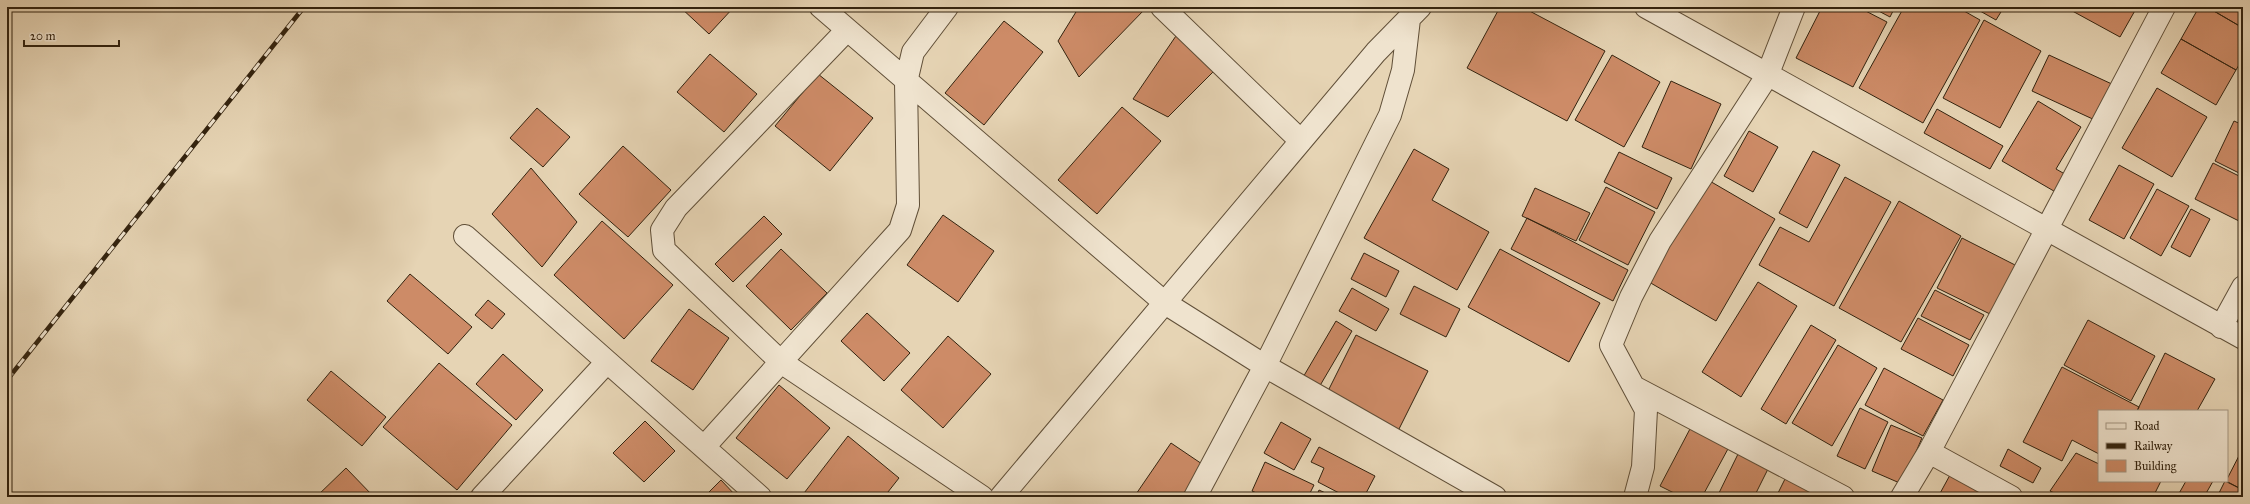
<svg xmlns="http://www.w3.org/2000/svg" width="2250" height="504" viewBox="0 0 2250 504" font-family="'IM FELL Great Primer',serif">
	<style>
		.building { fill: #cd8b67; stroke: #33230f }
		.lines { fill: none; stroke-linecap: round; stroke-linejoin: round }
		.minor-casing { stroke: #604f38; stroke-width: 24 }
		.minor { stroke: #efe3ce; stroke-width: 22 }
		.rail-casing { stroke: #33230f; stroke-width: 4.5 }
		.rail { stroke: #efe3ce; stroke-width: 3; stroke-dasharray: 9; stroke-linecap: butt }
	</style>
	<rect width="100%" height="100%" fill="#e6d4b4"/>
	<filter id="stains"><feTurbulence type="fractalNoise" baseFrequency=".005" numOctaves="4"/><feColorMatrix values="0 0 0 0 .2 0 0 0 0 .09 0 0 0 0 .02 0 0 0 .5 -.17"/></filter>
	<radialGradient id="worn" r=".72"><stop offset=".6" stop-color="#630" stop-opacity="0"/><stop offset="1" stop-color="#630" stop-opacity=".3"/></radialGradient>
	<path class="building" d="M680 7H734L709 34Z
		M1079 7H1142L1145 9 1079 77 1058 41Z
		M1500 7H1522L1605 51 1567 121 1467 68Z
		M1822 7H1858L1887 22 1853 87 1796 58Z
		M1871 7H1895L1890 17Z
		M1904 7H1957L1980 20 1923 123 1859 88Z
		M1973 7H2004L1996 20Z
		M2065 7H2137L2120 37Z
		M2199 7H2207L2243 28V58L2236 70 2181 39Z
		M2207 7H2243V28Z
		M1984 20 2041 51 2000 128 1943 98Z
		M1004 21 1043 52 984 125 945 93Z
		M1180 30 1219 66 1168 117 1133 99Z
		M2181 39 2236 70 2216 105 2161 73Z
		M710 54 757 94 724 132 677 92Z
		M1612 55 1660 82 1624 147 1575 120Z
		M2049 55 2114 85 2097 121 2032 91Z
		M818 74 873 118 830 171 775 126Z
		M1671 81 1721 104 1691 169 1642 147Z
		M2157 88 2207 117 2172 177 2122 148Z
		M2038 101 2081 127 2056 169 2070 177 2059 194 2002 161Z
		M1122 107 1161 141 1097 214 1058 180Z
		M537 108 570 137 543 167 510 138Z
		M1937 109 2003 146 1990 169 1924 133Z
		M2234 121 2243 125V175L2215 161Z
		M1749 131 1778 147 1753 192 1724 176Z
		M623 146 671 190 628 237 579 194Z
		M1414 149 1449 169 1432 200 1489 232 1457 290 1364 238Z
		M1813 151 1840 165 1807 228 1779 213Z
		M1619 152 1672 178 1657 209 1604 182Z
		M2213 163 2243 178V223L2195 199Z
		M2119 165 2154 184 2124 239 2089 220Z
		M531 168 577 222 542 267 492 214Z
		M1845 177 1891 202 1834 306 1759 265 1780 227 1809 242Z
		M1708 180 1775 219 1716 321 1649 282Z
		M1606 187 1655 212 1628 265 1579 240Z
		M1535 188 1590 213 1576 241 1522 216Z
		M2157 189 2189 206 2161 256 2130 238Z
		M1899 201 1961 236 1901 342 1839 308Z
		M2191 209 2210 219 2190 257 2171 247Z
		M943 215 994 251 958 302 907 265Z
		M764 216 782 234 733 282 715 264Z
		M1527 218 1628 270 1613 301 1511 249Z
		M602 221 673 285 624 339 554 275Z
		M1962 238 2017 266 1992 315 1937 288Z
		M781 249 827 293 791 330 746 286Z
		M1500 249 1600 303 1569 362 1468 307Z
		M1364 253 1399 271 1386 297 1351 279Z
		M410 274 472 327 448 354 387 301Z
		M1758 282 1797 306 1741 397 1702 372Z
		M1414 286 1460 309 1446 337 1400 314Z
		M1352 288 1389 309 1376 331 1339 311Z
		M1935 290 1984 315 1970 340 1921 316Z
		M488 300 505 314 492 329 475 315Z
		M689 309 729 338 693 390 651 361Z
		M867 313 910 353 884 381 841 341Z
		M1918 318 1969 345 1953 376 1901 349Z
		M2088 320 2155 356 2131 401 2064 365Z
		M1336 321 1352 331 1318 389 1302 379Z
		M1811 325 1836 340 1786 424 1761 409Z
		M1356 335 1428 371 1398 431 1326 395Z
		M948 336 991 374 943 428 901 390Z
		M1838 345 1877 368 1832 446 1792 423Z
		M2165 353 2215 379 2197 411H2137Z
		M503 354 543 390 516 420 476 384Z
		M439 363 512 425 457 490 383 427Z
		M2062 367 2139 407 2137 411H2099V454L2072 440 2062 461 2023 442Z
		M1884 368 1943 400 1923 436 1865 405Z
		M331 371 386 417 362 446 307 400Z
		M779 385 830 428 787 479 736 438Z
		M1860 408 1888 422 1865 469 1837 456Z
		M645 421 675 451 644 482 613 453Z
		M1281 422 1311 439 1294 470 1264 453Z
		M1891 425 1922 438 1902 484 1872 471Z
		M1691 427 1729 447 1702 497H1682L1660 486Z
		M848 436 899 478 884 497H801Z
		M1171 443 1205 466 1184 497H1134Z
		M1319 447 1375 476 1364 497H1340L1341 494 1318 482 1324 468 1311 462Z
		M2243 448V490L2226 481Z
		M2008 449 2041 468 2033 483 2000 466Z
		M1739 452 1769 467 1754 497H1717Z
		M2076 453 2099 464V481H2161L2153 497H2063L2050 491Z
		M1265 462 1314 485 1308 497H1265L1252 491Z
		M346 468 374 497H316Z
		M1788 473 1820 497H1776Z
		M1950 475 1992 497H1938Z
		M721 480 737 497H704Z
		M2186 481H2213L2204 497H2177Z
		M2225 481 2243 490V497H2217Z
		M1319 490 1334 497H1316Z"/>
	<g class="lines">
		<g class="minor-casing">
			<path id="minor" d="M821 7 1165 303 1265 366 1495 497
				M1162 7 1301 141
				M1646 7 2243 338
				M847 30 676 208 662 230 664 250 781 362 982 497
				M465 236 760 497
				M2221 327 2243 287
				M1634 387 1843 497
				M704 447 900 230 908 205 906 82 913 52 947 7
				M1929 452 2011 497
				M482 497 607 362
				M1001 497 1376 52 1420 7
				M1195 497 1265 366 1390 115 1403 70 1409 19
				M1635 497 1643 467 1646 410 1611 345 1631 297 1660 241 1767 76 1794 7
				M1902 497 1929 452 2164 7"/>
		</g>
		<use href="#minor" class="minor"/>
		<g class="rail-casing">
			<path id="rail" d="M7 380 304 7"/>
		</g>
		<use href="#rail" class="rail"/>
	</g>
	<rect width="2250" height="504" fill="none" stroke="#e6d4b4" stroke-width="24"/>
	<rect x="8" y="8" width="2234" height="488" fill="none" stroke="#33230f" stroke-width="2"/>
	<rect x="12" y="12" width="2226" height="480" fill="none" stroke="#33230f"/>
	<rect x="2098" y="410" width="130" height="72" fill="#efe3ce" stroke="#a49682"/>
	<rect x="2106" y="423" width="20" height="6" fill="#efe3ce" stroke="#a49682"/>
	<text x="2134" y="430" font-size="12" fill="#33230f">Road</text>
	<rect x="2106" y="443" width="20" height="6" fill="#33230f" stroke="#a49682"/>
	<text x="2134" y="450" font-size="12" fill="#33230f">Railway</text>
	<rect x="2106" y="460" width="20" height="12" fill="#cd8b67" stroke="#a49682"/>
	<text x="2134" y="470" font-size="12" fill="#33230f">Building</text>
	<path d="M24 40v6h95v-6" fill="none" stroke="#33230f" stroke-width="2"/>
	<text x="30" y="40" font-size="12" fill="#33230f" stroke="#efe3ce" stroke-width="3" paint-order="stroke">20 m</text>
	<rect width="100%" height="100%" filter="url(#stains)"/>
	<rect width="100%" height="100%" fill="url(#worn)"/>
</svg>
